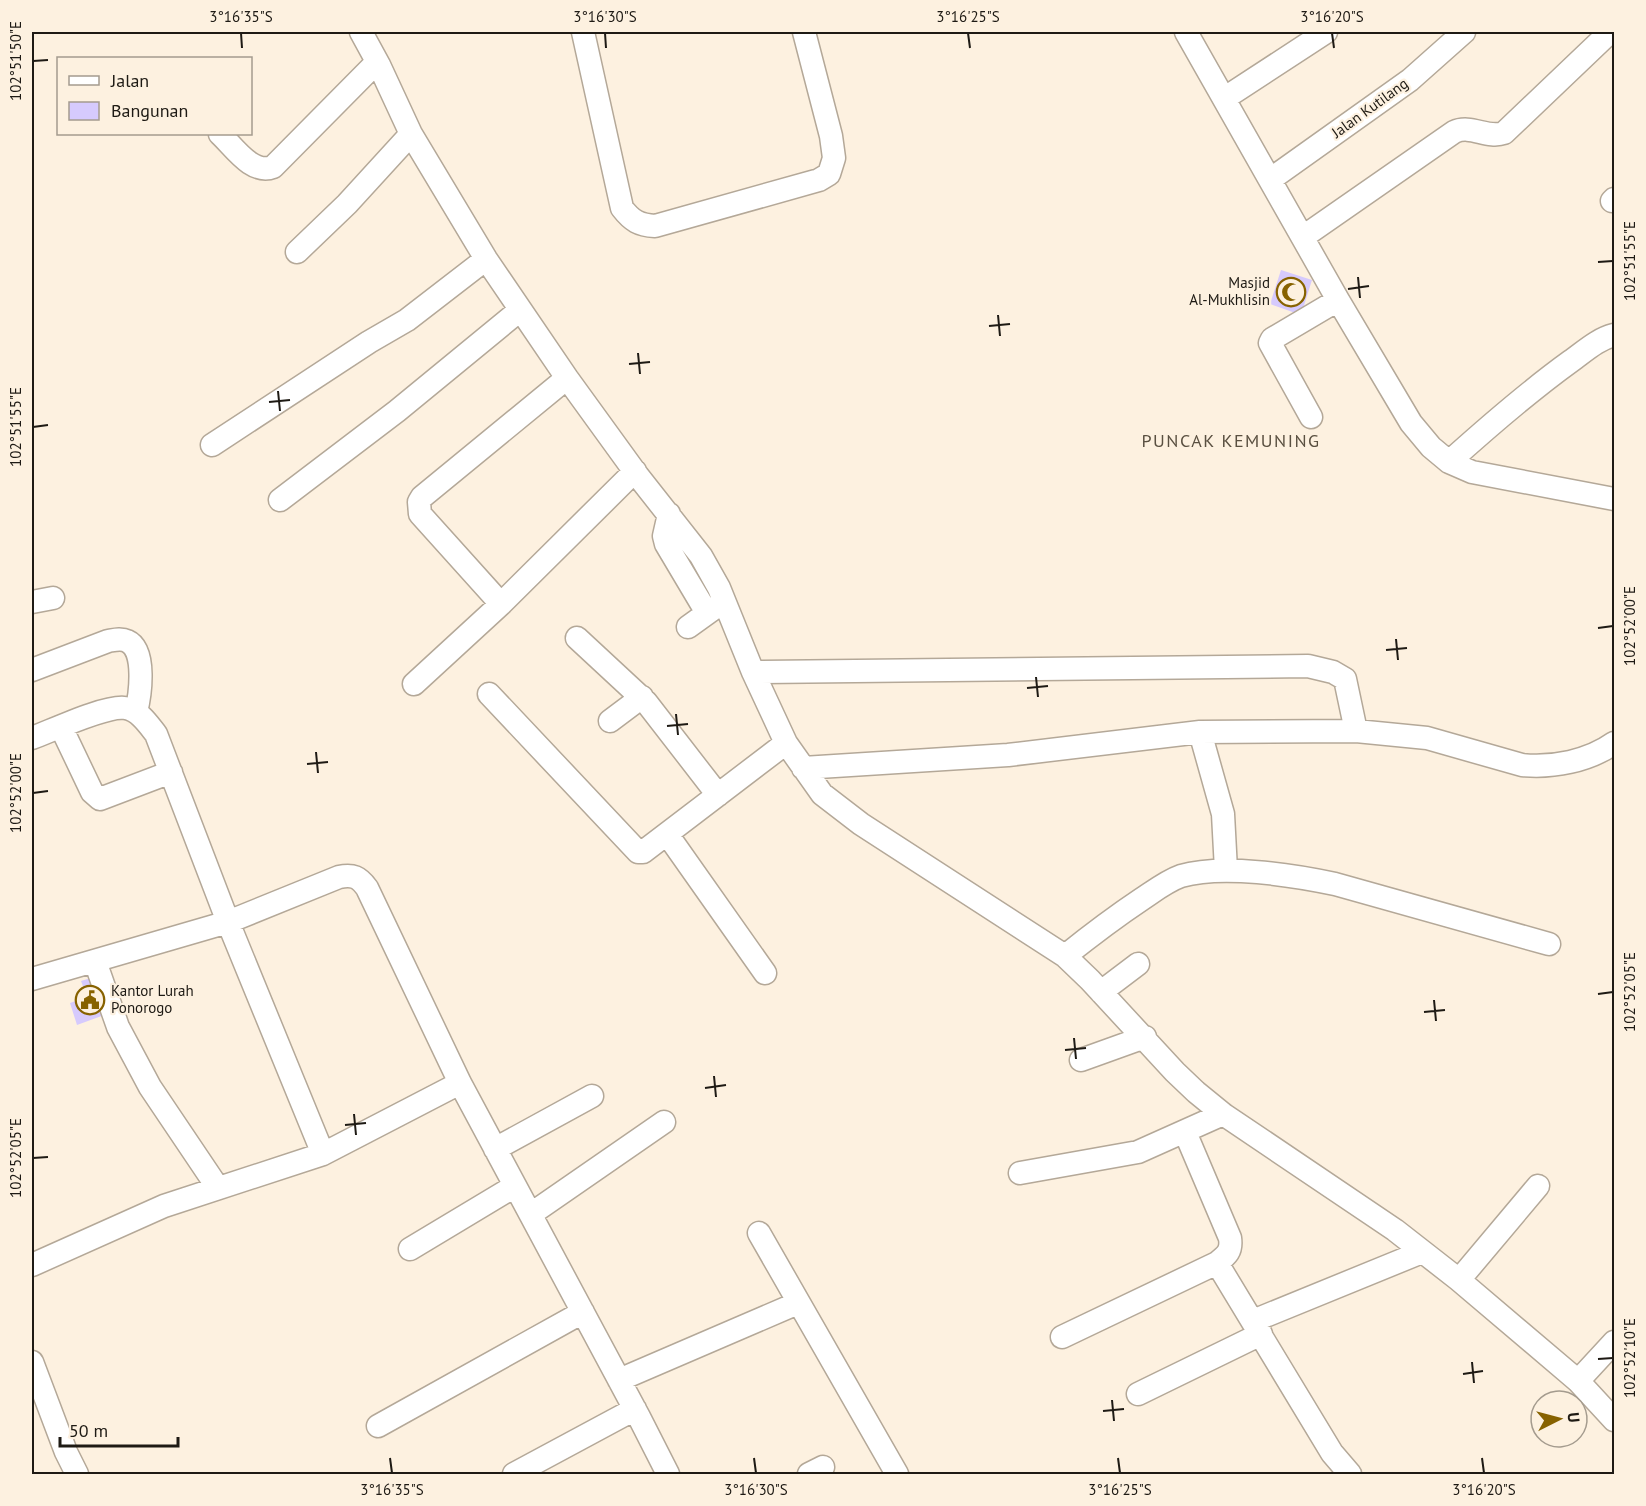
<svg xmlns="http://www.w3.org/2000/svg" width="1646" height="1506" viewBox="0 0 1646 1506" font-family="'PT Sans',sans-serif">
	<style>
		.building { fill: #d6cafd }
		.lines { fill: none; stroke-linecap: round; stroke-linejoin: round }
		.minor-casing { stroke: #b4a898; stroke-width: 25 }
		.minor { stroke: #fff; stroke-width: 22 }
		.ticks { fill: none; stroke: #1e1a14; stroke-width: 2 }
		.labels { text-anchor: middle; stroke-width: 4.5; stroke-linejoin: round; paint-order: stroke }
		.street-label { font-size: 15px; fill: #1e1a14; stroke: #fdf1e0 }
		.poi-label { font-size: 15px; fill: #1e1a14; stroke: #fdf1e0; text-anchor: end }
		.quarter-label { font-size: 18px; letter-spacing: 1.5px; fill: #5a5041; stroke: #fdf1e0 }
		.neatline { fill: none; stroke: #1e1a14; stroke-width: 2 }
		.ticks-label { font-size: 15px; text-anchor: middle; fill: #1e1a14 }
	</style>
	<rect width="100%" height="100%" fill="#fdf1e0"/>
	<path class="building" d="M1281 270 1312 280 1301 315 1270 304Z
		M94 977 107 1014 77 1025 70 1003 87 997 81 981Z"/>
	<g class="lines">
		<g class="minor-casing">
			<path id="minor" d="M361 32 379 65 411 134 486 259 567 378 638 476 701 556 719 588 753 672 786 743 822 794 861 824 1065 956 1090 980 1175 1072 1196 1092 1223 1114 1395 1230 1459 1280 1578 1381 1614 1420
				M583 32 622 208C632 221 639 225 655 226L819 180 829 174 834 158 831 136 804 32
				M1186 32 1338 300 1411 423 1431 447 1449 462 1472 472 1614 499
				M1225 98 1326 32
				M220 134C234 147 252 175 273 167L377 62
				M1271 179 1410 80 1464 32
				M1612 201 1614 199
				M1303 237 1454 132C1471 124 1487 139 1504 133L1610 32
				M297 252 347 204 411 134
				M1311 417 1270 343 1272 339 1338 300
				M212 445 369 342 407 320 486 259
				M1449 462C1489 426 1528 392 1571 361 1585 351 1598 339 1614 335
				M280 500 397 411 520 310
				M669 514 664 536 666 544 707 613
				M32 602 53 598
				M501 604 420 514 419 502 422 497 567 378
				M688 627 720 604
				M577 638 646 702 718 795
				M32 670 108 641C114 640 121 638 127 641 147 650 140 696 136 712
				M753 672 1308 666 1333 672 1345 679 1356 731
				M414 684 501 604 635 471
				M489 694 638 852H643L786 743
				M610 721 642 697
				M61 727 92 792 100 799 171 772
				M1200 732 1223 814 1226 870
				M32 738C51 731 106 705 125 708 139 710 148 724 156 734L228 922 323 1154
				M803 768 1008 755 1200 732 1356 731 1427 738 1522 765C1553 768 1589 761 1614 743
				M667 834 765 973
				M1065 956C1090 936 1115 917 1142 899 1154 891 1167 881 1181 876 1222 864 1293 875 1335 884L1549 944
				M95 961 118 1027 150 1087 218 1188
				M32 979 228 922 339 877C353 874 359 877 367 888L460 1083 639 1417 668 1474
				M1101 992 1138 964
				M1081 1060 1145 1037
				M495 1149 592 1096
				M1020 1173 1138 1152 1223 1114
				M531 1214 664 1122
				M759 1233 897 1474
				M410 1249 515 1186
				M1217 1263 1332 1453 1350 1474
				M32 1265 164 1206 323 1154 460 1083
				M1459 1280 1538 1186
				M1253 1321 1422 1252
				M1062 1337 1217 1263C1227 1255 1232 1251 1230 1238L1185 1132
				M32 1362 66 1452 77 1474
				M619 1380 798 1303
				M1578 1381 1614 1342
				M1138 1394 1261 1334
				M378 1426 583 1312
				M514 1474 635 1409
				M809 1474 823 1467"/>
		</g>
		<use href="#minor" class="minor"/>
	</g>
	<path class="ticks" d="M241 33 242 48M605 33 606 48M968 33 970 48M1332 33 1334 48M33 61 48 60M1598 262 1613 261M1358 277 1360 298M1348 289 1369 286M998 315 1000 336M989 326 1010 324M638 353 640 374M629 364 650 362M278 391 280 411M269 402 290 400M33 427 48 425M1598 628 1613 626M1396 639 1398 660M1386 650 1407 648M1036 677 1038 697M1027 688 1048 686M676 714 678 735M667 726 688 724M316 752 318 773M307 764 328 762M33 793 48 791M1598 994 1613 992M1434 1000 1436 1021M1424 1012 1445 1010M1074 1038 1076 1059M1065 1050 1086 1048M714 1076 716 1097M705 1088 726 1085M354 1114 356 1135M345 1125 366 1123M33 1158 48 1157M1598 1359 1613 1358M1472 1362 1474 1383M1463 1374 1483 1371M1112 1400 1114 1421M1103 1411 1124 1409M390 1458 392 1473M754 1458 756 1473M1118 1458 1120 1473M1482 1458 1484 1473"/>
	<defs>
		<g id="mosque-ring" transform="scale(1.5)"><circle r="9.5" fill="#fdf1e0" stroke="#876200" stroke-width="1.5"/><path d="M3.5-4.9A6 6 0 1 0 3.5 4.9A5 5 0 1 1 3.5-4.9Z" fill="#876200"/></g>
		<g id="civic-ring" transform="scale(1.5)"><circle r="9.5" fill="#fdf1e0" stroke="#876200" stroke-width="1.5"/><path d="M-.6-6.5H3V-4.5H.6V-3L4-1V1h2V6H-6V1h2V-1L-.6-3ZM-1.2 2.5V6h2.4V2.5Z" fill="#876200"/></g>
	</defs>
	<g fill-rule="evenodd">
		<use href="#mosque-ring" x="1291" y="292"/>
		<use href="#civic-ring" x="90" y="1000"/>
	</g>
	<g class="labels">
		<g class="street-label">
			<text transform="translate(1370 108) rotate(-36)" y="5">Jalan Kutilang</text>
		</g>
		<g class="poi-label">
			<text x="1270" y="288">Masjid<tspan x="1270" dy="17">Al-Mukhlisin</tspan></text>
			<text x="111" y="996" text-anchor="start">Kantor Lurah<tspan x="111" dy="17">Ponorogo</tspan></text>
		</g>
		<g class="quarter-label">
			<text x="1231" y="447">PUNCAK KEMUNING</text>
		</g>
	</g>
	<rect width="1646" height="1506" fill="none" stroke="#fdf1e0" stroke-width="66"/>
	<rect x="57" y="57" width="195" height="78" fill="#fdf1e0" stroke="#a49b8e" stroke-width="1.5"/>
	<rect x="69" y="76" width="30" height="9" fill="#ffffff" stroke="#a49b8e" stroke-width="1.5"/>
	<text x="111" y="87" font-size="18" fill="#1e1a14">Jalan</text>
	<rect x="69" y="102" width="30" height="18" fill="#d6cafd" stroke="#a49b8e" stroke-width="1.5"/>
	<text x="111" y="117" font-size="18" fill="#1e1a14">Bangunan</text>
	<g transform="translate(1559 1419) rotate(84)"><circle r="28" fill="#fdf1e0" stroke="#a49b8e" stroke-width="1.5"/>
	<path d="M0-4.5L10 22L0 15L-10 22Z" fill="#876200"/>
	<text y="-9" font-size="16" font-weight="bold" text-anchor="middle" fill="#1e1a14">U</text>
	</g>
	<path d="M60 1437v9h118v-9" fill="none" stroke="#1e1a14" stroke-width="3"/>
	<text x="69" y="1437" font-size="18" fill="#1e1a14" stroke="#fdf1e0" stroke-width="4.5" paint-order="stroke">50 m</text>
	<rect x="33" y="33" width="1580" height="1440" class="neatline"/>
	<g class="ticks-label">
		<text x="241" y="22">3°16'35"S</text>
		<text x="605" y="22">3°16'30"S</text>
		<text x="968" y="22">3°16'25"S</text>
		<text x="1332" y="22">3°16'20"S</text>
		<text transform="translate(16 61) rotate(-90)" y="5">102°51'50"E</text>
		<text transform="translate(1630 261) rotate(-90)" y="5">102°51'55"E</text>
		<text transform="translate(16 427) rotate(-90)" y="5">102°51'55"E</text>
		<text transform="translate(1630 626) rotate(-90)" y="5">102°52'00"E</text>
		<text transform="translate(16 793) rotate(-90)" y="5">102°52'00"E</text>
		<text transform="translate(1630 992) rotate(-90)" y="5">102°52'05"E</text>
		<text transform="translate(16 1158) rotate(-90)" y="5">102°52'05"E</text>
		<text transform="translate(1630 1358) rotate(-90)" y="5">102°52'10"E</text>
		<text x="392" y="1495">3°16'35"S</text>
		<text x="756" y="1495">3°16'30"S</text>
		<text x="1120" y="1495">3°16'25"S</text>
		<text x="1484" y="1495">3°16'20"S</text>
	</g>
</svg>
